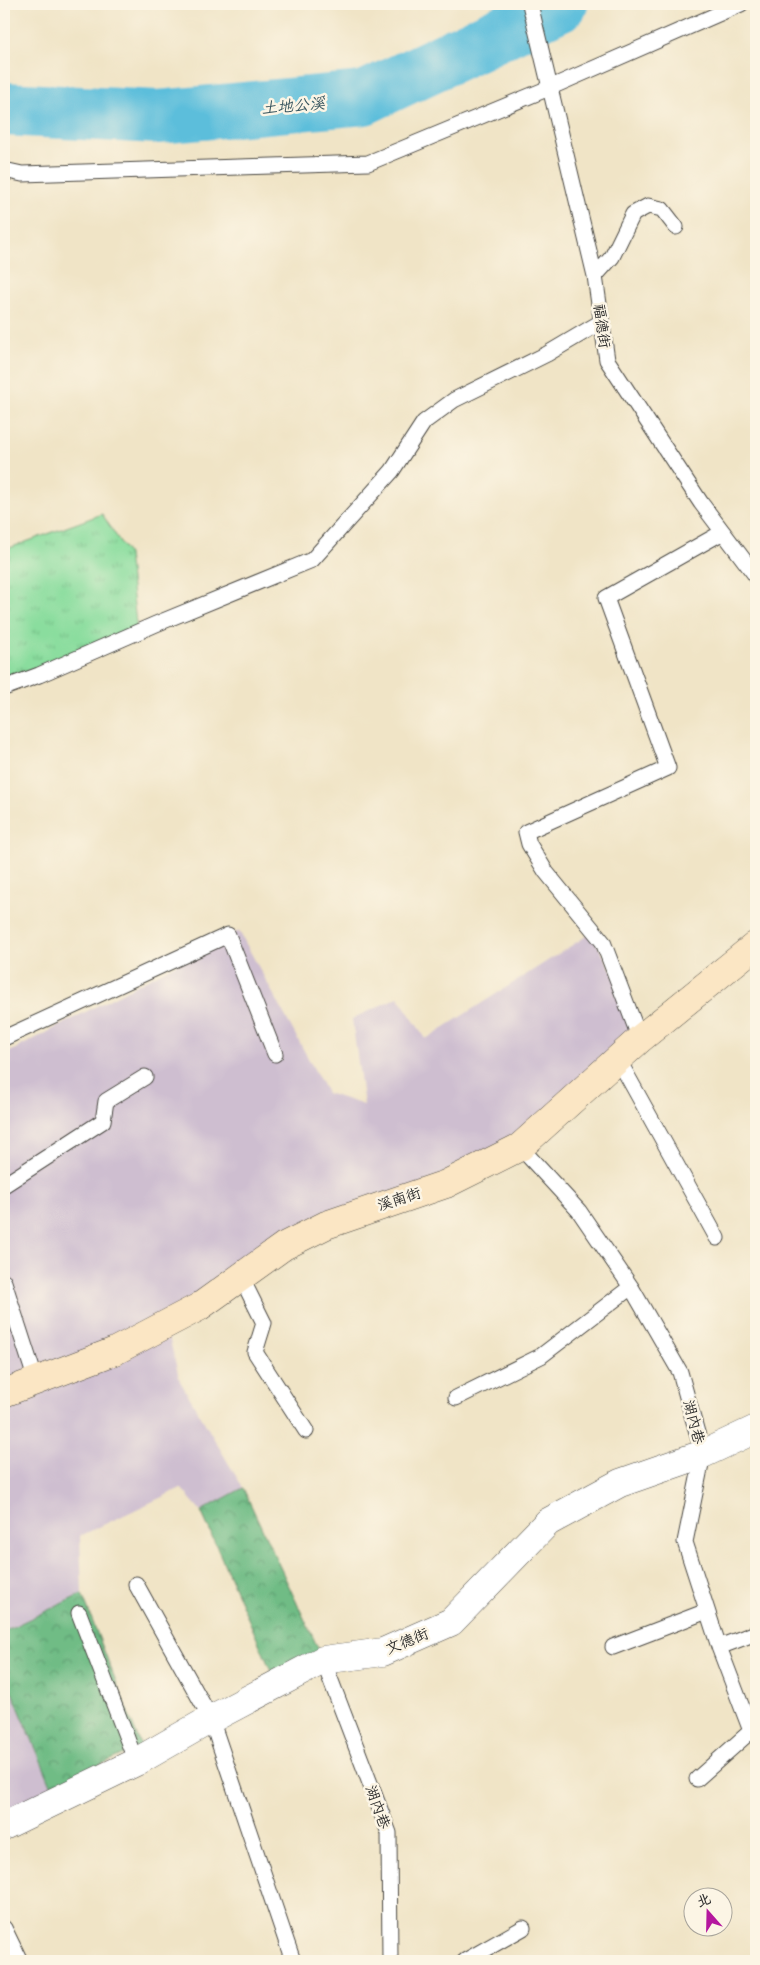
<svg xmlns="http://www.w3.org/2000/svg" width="760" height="1965" viewBox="0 0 760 1965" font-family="'Architects Daughter','LXGW WenKai TC',sans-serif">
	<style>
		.industrial { fill: #cebed0 }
		.grass { fill: url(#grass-tufts); stroke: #5a8464 }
		.forest { fill: url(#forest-crowns); stroke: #4d7458 }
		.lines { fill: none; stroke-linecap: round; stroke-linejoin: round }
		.river { stroke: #5cbedb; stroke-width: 54 }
		.lane-casing { stroke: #494742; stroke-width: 17 }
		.street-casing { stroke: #494742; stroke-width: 29 }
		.secondary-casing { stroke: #494742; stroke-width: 29 }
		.lane { stroke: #fff; stroke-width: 15 }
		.street { stroke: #fff; stroke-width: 28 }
		.secondary { stroke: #fbe6c4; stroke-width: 28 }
		.labels { text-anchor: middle; stroke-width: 5; stroke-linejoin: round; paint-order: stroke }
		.street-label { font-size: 15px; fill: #2b2b2b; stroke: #fcf5e5 }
		.water-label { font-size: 16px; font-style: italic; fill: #3a5760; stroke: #fcf5e5 }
	</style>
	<defs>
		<pattern id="grass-tufts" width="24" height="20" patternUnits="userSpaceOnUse" patternTransform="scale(1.25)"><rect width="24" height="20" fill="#8add9e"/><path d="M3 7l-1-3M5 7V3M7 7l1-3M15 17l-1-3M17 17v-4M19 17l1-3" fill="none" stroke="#77be88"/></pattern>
		<pattern id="forest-crowns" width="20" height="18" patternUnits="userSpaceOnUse" patternTransform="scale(1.25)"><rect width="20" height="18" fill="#6fbc85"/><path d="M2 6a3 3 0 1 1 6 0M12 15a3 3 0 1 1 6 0" fill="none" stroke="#5b996d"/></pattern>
	</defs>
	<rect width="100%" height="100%" fill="#fcf5e5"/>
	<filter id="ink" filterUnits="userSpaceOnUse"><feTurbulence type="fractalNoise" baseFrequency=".02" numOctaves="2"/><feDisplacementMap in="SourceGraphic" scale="10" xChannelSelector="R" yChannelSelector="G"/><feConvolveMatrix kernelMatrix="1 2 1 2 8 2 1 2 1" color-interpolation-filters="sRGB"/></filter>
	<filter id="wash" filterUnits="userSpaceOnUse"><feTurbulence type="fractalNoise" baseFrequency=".0096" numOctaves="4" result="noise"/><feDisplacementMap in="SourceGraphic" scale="20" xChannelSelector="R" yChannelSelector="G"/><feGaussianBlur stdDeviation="1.12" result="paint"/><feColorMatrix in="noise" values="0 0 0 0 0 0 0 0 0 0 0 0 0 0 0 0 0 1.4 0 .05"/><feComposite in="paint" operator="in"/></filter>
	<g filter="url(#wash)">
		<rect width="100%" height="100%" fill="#f0e4c6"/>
		<path class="industrial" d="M239 931 327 1093 364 1105 352 1019 398 997 426 1039 591 933 653 1046 468 1183 388 1197 165 1321 180 1381 243 1488 201 1511 181 1488 80 1536 82 1594 4 1631V1055Z
			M4 1673 52 1787 4 1814Z"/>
		<path class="grass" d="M102 514 128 554 137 631 4 686V550Z"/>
		<path class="forest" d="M243 1488 326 1665 279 1689 201 1511Z
			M82 1594 141 1746 52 1787 4 1673V1631Z"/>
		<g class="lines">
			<path class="river" d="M4 109 158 117 364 98 561 4"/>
		</g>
	</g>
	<g filter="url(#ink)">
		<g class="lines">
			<g class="lane-casing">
				<path id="lane" d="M530 4 595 276 607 360 701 503 756 576
					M4 170 22 174 368 163 549 88 741 4
					M595 276 612 257 633 214 648 206 662 209 676 227
					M4 688 39 675 156 624 312 560 392 471 424 422 454 400 547 354 601 322
					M4 1038 228 935 275 1054
					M640 1039 603 942 546 872 529 844 526 832 668 768 606 598 723 532
					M618 1059 717 1238
					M520 1147 579 1211 631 1287 680 1372 703 1454 685 1542 719 1647 751 1731 756 1735
					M4 1185 103 1121 106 1101 145 1077
					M241 1277 264 1323 255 1352 306 1431
					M4 1282 36 1381
					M456 1398 541 1356 631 1287
					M136 1584 211 1719 293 1961
					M79 1613 136 1762
					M613 1647 707 1611
					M719 1647 756 1633
					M323 1660 389 1833 390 1961
					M697 1779 751 1731
					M4 1928 20 1961
					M465 1961 523 1928"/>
			</g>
			<g class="street-casing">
				<path id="street" d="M4 1826 136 1762 211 1719 323 1660 383 1652 451 1622 548 1522 620 1483 703 1454 756 1429"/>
			</g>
			<g class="secondary-casing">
				<path id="secondary" d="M4 1393 115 1351 199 1307 284 1246 326 1225 446 1184 520 1147 640 1039 756 945"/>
			</g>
			<use href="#lane" class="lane"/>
			<use href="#street" class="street"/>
			<use href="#secondary" class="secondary"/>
		</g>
	</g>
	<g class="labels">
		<g class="street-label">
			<text transform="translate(602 326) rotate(82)" y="5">福德街</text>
			<text transform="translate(399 1199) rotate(-18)" y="5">溪南街</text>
			<text transform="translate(694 1422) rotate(75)" y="5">湖內巷</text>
			<text transform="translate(407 1641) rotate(-22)" y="5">文德街</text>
			<text transform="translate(378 1807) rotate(70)" y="5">湖內巷</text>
		</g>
		<g class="water-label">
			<text transform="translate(293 105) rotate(-5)" y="6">土地公溪</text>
		</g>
	</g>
	<rect width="760" height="1965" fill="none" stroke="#fcf5e5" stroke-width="20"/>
	<g transform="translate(708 1912) rotate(340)"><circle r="24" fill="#fcf5e5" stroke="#a8a49b"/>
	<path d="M0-4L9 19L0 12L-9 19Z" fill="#b5179e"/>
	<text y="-8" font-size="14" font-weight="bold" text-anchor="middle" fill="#2b2b2b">北</text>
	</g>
</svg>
